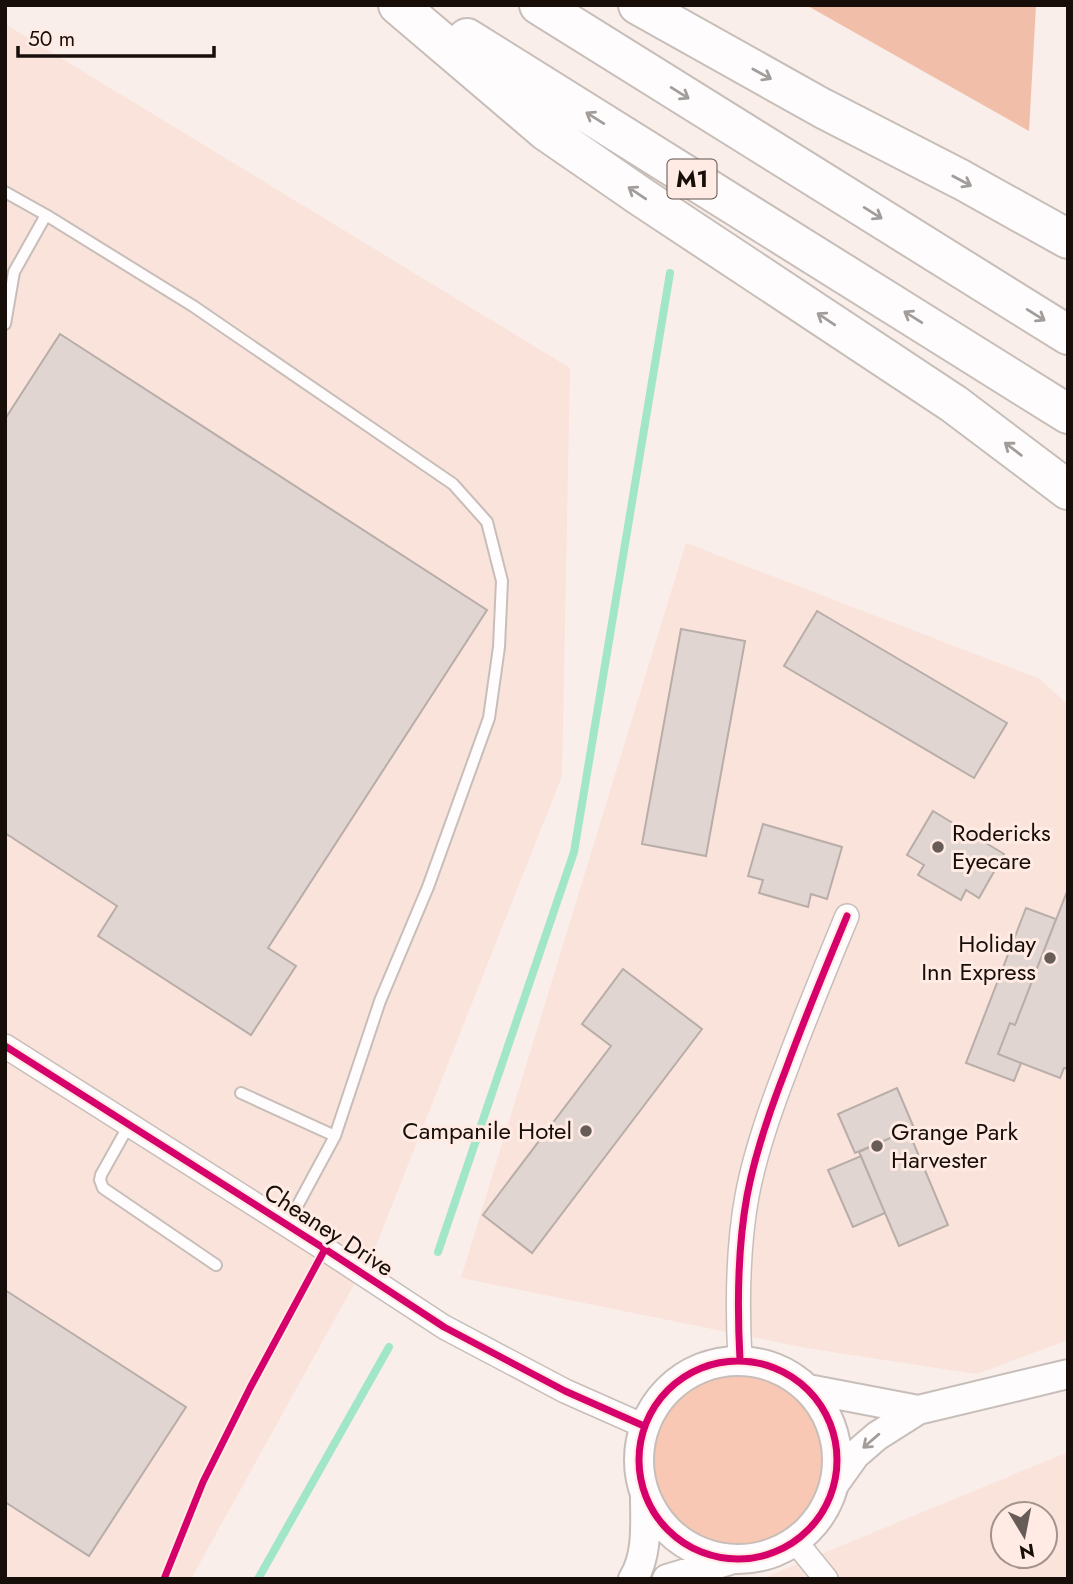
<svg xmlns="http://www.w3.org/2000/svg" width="1073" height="1584" viewBox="0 0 1073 1584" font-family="Jost,sans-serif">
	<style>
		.built { fill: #fae3da; fill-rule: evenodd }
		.green { fill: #f8c8b4 }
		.forest { fill: #f1bea9 }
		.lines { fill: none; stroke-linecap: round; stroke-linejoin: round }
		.stream { stroke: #a2e6c9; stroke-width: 8 }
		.building { fill: #e0d5d1; stroke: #b8ada8; stroke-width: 2 }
		.service-casing { stroke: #c8beb9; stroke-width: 14 }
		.minor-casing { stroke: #c8beb9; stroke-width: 26 }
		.tertiary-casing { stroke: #c8beb9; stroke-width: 32 }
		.motorway-casing { stroke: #c8beb9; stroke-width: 42 }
		.service { stroke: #fefcfc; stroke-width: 10 }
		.minor { stroke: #fefcfc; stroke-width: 23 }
		.tertiary { stroke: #fefcfc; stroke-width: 28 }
		.motorway { stroke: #fefcfc; stroke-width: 38 }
		.cycleway-casing { stroke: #ffebe3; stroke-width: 11 }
		.cycleway { stroke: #d6006c; stroke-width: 7 }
		.oneway { stroke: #a29d9b }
		.poi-dot { fill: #675c57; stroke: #ffebe3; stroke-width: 2.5 }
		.labels { text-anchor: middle; stroke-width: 6; stroke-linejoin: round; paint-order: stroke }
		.shield { fill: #ffebe3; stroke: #5d504a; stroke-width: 2 }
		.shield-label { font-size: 23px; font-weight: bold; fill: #180e09 }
		.poi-label { font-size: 24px; fill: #180e09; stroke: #ffebe3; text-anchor: start }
		.street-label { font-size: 24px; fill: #180e09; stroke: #ffebe3 }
	</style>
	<rect width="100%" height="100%" fill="#f9eee9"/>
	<path class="built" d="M5 24 570 368 562 776 377 1243 191 1579H5Z
		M686 543 1040 679 1068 705V1340L976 1374 806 1348 461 1278Z
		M1068 1452V1579H761ZM1003 1514H1045V1556H1003Z"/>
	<path class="green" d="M654 1460a84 84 0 1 1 168 0a84 84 0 1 1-168 0Z"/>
	<path class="forest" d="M806 5H1036L1029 131Z"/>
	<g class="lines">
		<path class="stream" d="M438 1252 574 852 670 273
			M258 1579 389 1347"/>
	</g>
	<path class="building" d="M60 334 487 610 268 948 296 966 251 1035 98 936 117 906 5 833V419Z
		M817 611 1007 723 974 778 784 666Z
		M681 629 745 641 706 856 642 844Z
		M933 811 1004 854 979 898 966 890 961 900 918 875 924 865 907 855Z
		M763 824 842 847 827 899 811 894 808 907 759 893 763 880 748 876Z
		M1068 889V1069L1064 1068 1060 1078 998 1054 1010 1023 1015 1025Z
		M1026 908 1056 919 1015 1025 1010 1023 998 1054 1021 1063 1014 1081 966 1063Z
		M623 969 702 1029 532 1253 483 1215 611 1046 582 1024Z
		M897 1088 914 1128 855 1153 838 1114Z
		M908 1130 948 1225 899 1246 859 1152Z
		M861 1156 885 1213 853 1227 828 1170Z
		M5 1290 186 1407 89 1556 5 1502Z"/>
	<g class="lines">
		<g class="service-casing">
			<path id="service" d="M5 192 46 215 14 272 5 324
				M46 215 193 306 453 484 487 522 502 581 499 647 489 718 428 887 380 1001 335 1136 287 1225
				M241 1093 335 1136
				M129 1125 101 1175 100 1180 103 1188 216 1265"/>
		</g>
		<g class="minor-casing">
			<path id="minor" d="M5 1046 325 1249 444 1327 565 1391 644 1426
				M740 1360C737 1305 737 1251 747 1196 755 1153 770 1110 786 1069 805 1017 826 967 847 916
				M795 1541 826 1579"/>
		</g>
		<g class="tertiary-casing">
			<path id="tertiary" d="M639 1460a99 99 0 1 1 198 0a99 99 0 1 1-198 0Z
				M808 1389 918 1410
				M835 1483 855 1455 877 1436 918 1410 1068 1374
				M633 1579C648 1555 645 1524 645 1498
				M667 1579 730 1560"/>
		</g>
		<g class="motorway-casing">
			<path id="motorway" d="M398 5 546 131 640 196 954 404 1068 490
				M539 5 1068 335
				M638 5 822 108 962 180 1068 239
				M467 38 1068 414"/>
		</g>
		<use href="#service" class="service"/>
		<use href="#minor" class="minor"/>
		<use href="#tertiary" class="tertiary"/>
		<use href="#motorway" class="motorway"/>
		<g class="cycleway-casing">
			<path id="cycleway" d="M5 1046 325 1249 444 1327 565 1391 644 1426
				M740 1360C737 1305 737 1251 747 1196 755 1153 770 1110 786 1069 805 1017 826 967 847 916
				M639 1460a99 99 0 1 1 198 0a99 99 0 1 1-198 0Z
				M164 1579 203 1482 250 1388 325 1249"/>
		</g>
		<use href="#cycleway" class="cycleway"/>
	</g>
	<defs><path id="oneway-shaft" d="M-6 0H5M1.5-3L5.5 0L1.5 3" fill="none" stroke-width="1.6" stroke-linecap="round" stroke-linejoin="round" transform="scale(1.75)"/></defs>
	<g class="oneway">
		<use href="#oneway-shaft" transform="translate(762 74) rotate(29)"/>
		<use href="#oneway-shaft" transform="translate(680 93) rotate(32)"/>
		<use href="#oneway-shaft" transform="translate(595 118) rotate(-148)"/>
		<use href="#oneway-shaft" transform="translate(962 181) rotate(28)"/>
		<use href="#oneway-shaft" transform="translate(637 193) rotate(-146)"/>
		<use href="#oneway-shaft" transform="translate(873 213) rotate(32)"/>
		<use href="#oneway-shaft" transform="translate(1036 315) rotate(32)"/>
		<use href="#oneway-shaft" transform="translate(913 317) rotate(-148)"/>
		<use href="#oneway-shaft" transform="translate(826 319) rotate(-146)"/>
		<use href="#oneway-shaft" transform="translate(1013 449) rotate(-143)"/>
		<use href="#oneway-shaft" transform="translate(871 1441) rotate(139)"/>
	</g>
	<g class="poi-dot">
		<circle cx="938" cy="847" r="7"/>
		<circle cx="1050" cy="958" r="7"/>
		<circle cx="586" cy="1131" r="7"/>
		<circle cx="877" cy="1146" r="7"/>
	</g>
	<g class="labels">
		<rect class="shield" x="667.5" y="159.5" width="49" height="39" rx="5"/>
		<g class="shield-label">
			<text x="692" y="187">M1</text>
		</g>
		<g class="poi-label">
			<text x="952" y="841">Rodericks<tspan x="952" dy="28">Eyecare</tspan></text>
			<text x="1036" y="952" text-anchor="end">Holiday<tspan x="1036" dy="28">Inn Express</tspan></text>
			<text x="572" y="1139" text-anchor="end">Campanile Hotel</text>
			<text x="891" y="1140">Grange Park<tspan x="891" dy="28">Harvester</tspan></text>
		</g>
		<g class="street-label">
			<text transform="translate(329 1230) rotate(33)" y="8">Cheaney Drive</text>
		</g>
	</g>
	<rect width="1073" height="1584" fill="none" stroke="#180e09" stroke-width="14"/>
	<g transform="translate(1024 1535) rotate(170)"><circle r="33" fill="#ffebe3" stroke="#a3938c" stroke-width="2"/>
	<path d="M0-5L12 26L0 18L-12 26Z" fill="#675c57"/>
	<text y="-10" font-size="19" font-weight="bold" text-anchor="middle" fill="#180e09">N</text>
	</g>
	<path d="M18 46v10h196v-10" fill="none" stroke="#180e09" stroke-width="3.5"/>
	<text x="28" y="46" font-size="21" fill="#180e09" stroke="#ffebe3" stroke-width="5" paint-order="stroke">50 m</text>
</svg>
